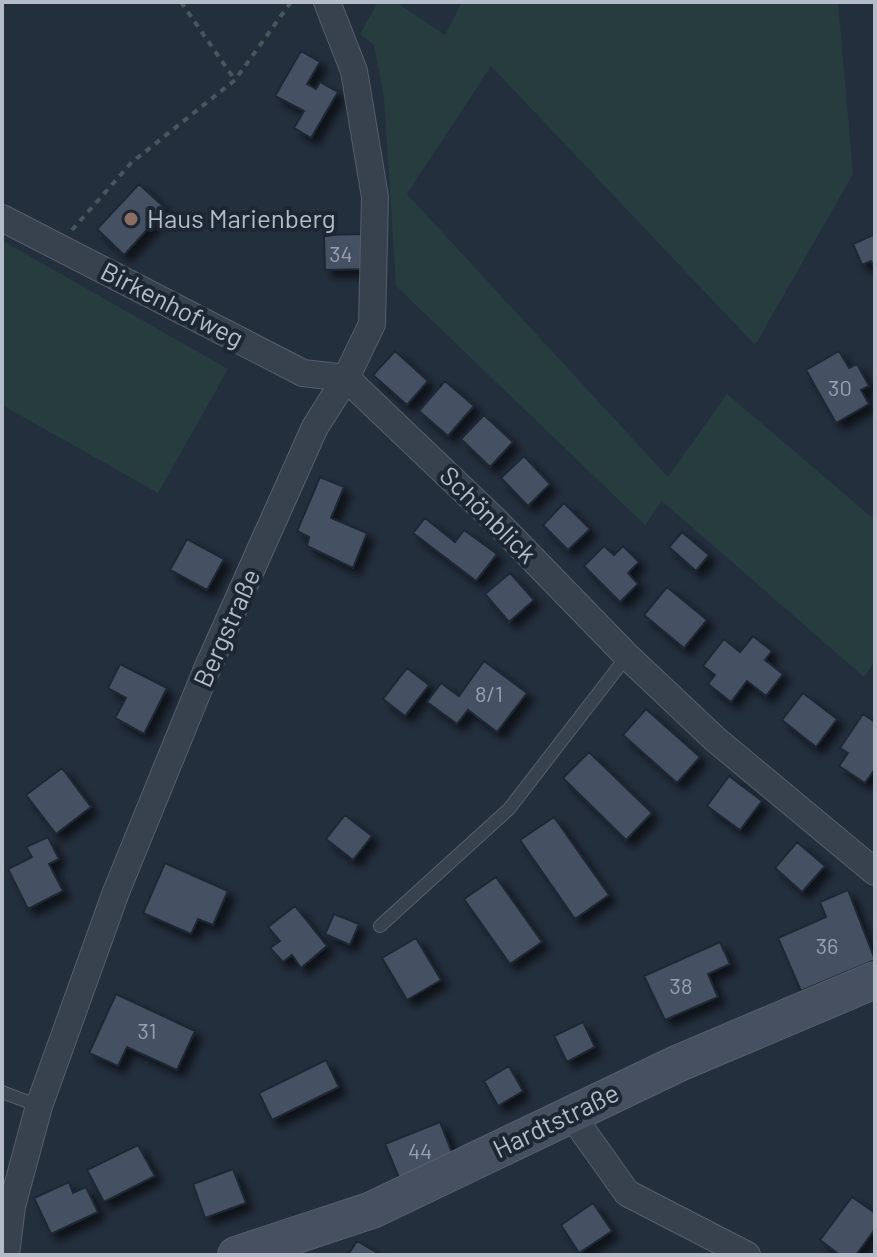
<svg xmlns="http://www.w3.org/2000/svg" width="877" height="1257" viewBox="0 0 877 1257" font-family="Barlow,sans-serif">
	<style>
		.green { fill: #263c3f }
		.building { fill: #455162; stroke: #1f2835; stroke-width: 2; filter: url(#shadow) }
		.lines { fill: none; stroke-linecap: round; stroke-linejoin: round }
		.service-casing { stroke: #565f6c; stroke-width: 14 }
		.minor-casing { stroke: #565f6c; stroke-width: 28 }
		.secondary-casing { stroke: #565f6c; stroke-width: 38 }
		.path { stroke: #44595c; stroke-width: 4; stroke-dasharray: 6 6; stroke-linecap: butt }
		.service { stroke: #38414e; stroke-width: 12 }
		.minor { stroke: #38414e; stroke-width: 26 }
		.secondary { stroke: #465061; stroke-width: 36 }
		.education-dot { fill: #8d6e63; stroke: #1d2633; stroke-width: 3 }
		.labels { text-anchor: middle; stroke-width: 8; stroke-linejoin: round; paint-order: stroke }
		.number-label { font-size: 22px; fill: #98a1af }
		.poi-label { font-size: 26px; fill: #b4bcc9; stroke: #1d2633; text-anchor: start }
		.street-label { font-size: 26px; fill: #b4bcc9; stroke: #1d2633 }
	</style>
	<defs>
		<filter id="shadow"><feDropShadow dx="7" dy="7" stdDeviation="4" flood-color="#0009"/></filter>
	</defs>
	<rect width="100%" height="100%" fill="#242f3e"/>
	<path class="green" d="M378 2H396L445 35 462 2H838L853 174 755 345 491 66 407 194 668 477 727 394 875 520V661L864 677 662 501 645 525 396 286 384 97 374 45 360 34Z
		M3 241 228 369 158 493 2 405Z"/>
	<path class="building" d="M301 51 320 62 307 84 316 89 320 82 338 92 311 138 294 128 304 111 275 96Z
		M139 184 166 209 124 255 97 229Z
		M362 234 363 269 325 270 324 235Z
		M875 234V269L871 261 862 265 853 244Z
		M395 351 428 381 407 405 373 375Z
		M839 351 849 368 857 364 869 386 861 390 869 404 836 423 806 370Z
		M445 381 474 406 448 436 419 411Z
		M484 415 513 442 490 467 461 439Z
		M524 456 550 484 528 506 501 478Z
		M320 477 344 487 331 518 367 533 353 568 307 546 309 537 297 531Z
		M564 503 590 529 568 550 543 525Z
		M425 518 455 542 464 530 497 554 476 581 413 533Z
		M682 532 709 555 696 571 669 547Z
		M187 539 224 559 207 590 170 570Z
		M604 546 614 555 623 546 639 562 628 573 638 584 620 602 584 566Z
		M510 573 534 600 509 622 485 594Z
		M667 587 707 620 684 648 644 615Z
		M753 636 772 651 765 660 783 674 766 696 747 681 731 702 708 684 715 675 703 666 724 639 740 652Z
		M484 661 527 693 497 732 468 710 457 724 427 702 441 683 459 696Z
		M120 664 167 688 144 734 115 718 126 698 108 688Z
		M407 668 429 685 405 716 383 699Z
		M803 693 837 719 816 747 782 720Z
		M646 709 700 757 677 783 623 735Z
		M863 714 875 722V769L865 783 839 766 848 753 840 748Z
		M589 752 652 813 626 840 563 778Z
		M62 768 91 807 56 834 26 795Z
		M729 776 762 801 740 830 707 806Z
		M345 815 372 836 353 860 326 839Z
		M554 817 609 895 575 919 520 840Z
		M48 837 59 859 49 864 63 891 28 909 8 869 32 857 26 847Z
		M797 842 825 866 802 892 775 868Z
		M165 863 228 891 213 925 198 919 191 934 143 913Z
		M496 877 542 942 510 964 464 899Z
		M848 890 875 960 801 991 778 938 826 917 820 902Z
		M295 906 327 946 301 968 292 955 283 962 270 948 280 941 268 927Z
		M334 914 359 924 350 945 325 934Z
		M416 938 441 980 407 1000 382 958Z
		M720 942 730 964 708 974 718 997 665 1020 644 976Z
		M116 994 195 1031 177 1070 127 1047 118 1066 89 1053Z
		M583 1022 595 1047 567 1062 554 1036Z
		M326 1060 339 1087 272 1120 259 1093Z
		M509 1066 523 1091 498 1106 484 1081Z
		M440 1122 454 1158 400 1180 385 1144Z
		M138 1145 155 1176 104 1202 87 1170Z
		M233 1169 246 1203 205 1218 193 1184Z
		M69 1182 73 1193 86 1187 98 1212 51 1234 34 1198Z
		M852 1197 875 1213V1229L856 1255H840L820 1240Z
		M593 1203 612 1231 579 1253 561 1225Z
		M357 1241 381 1255H348Z"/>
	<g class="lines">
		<g class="service-casing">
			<path id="service" d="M380 926 509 809 627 656
				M2 1092 39 1106"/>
		</g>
		<g class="minor-casing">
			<path id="minor" d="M2 218 303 373 346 378
				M346 378 497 522 627 656 715 739 875 872
				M571 1114 627 1193 747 1255
				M6 1255 12 1206 39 1106 116 892 207 669 315 427 346 378 372 324 375 197 354 71 327 2"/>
		</g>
		<g class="secondary-casing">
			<path id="secondary" d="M236 1255 372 1210 679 1063 875 980"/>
		</g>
		<path class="path" d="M181 2 235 80
			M72 230 131 163 235 80 291 2"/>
		<use href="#service" class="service"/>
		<use href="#minor" class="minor"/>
		<use href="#secondary" class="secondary"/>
	</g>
	<circle class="education-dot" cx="131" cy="219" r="8"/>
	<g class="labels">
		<g class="number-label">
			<text x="341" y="262">34</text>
			<text x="840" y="396">30</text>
			<text x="489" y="702">8/1</text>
			<text x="827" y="954">36</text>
			<text x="681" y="994">38</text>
			<text x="147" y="1039">31</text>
			<text x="420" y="1159">44</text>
		</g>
		<g class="poi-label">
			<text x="147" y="228">Haus Marienberg</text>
		</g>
		<g class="street-label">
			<text transform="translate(172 305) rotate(27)" y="9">Birkenhofweg</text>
			<text transform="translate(488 515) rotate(45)" y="9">Schönblick</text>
			<text transform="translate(227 628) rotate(-66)" y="9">Bergstraße</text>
			<text transform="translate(556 1121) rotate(-26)" y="9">Hardtstraße</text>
		</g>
	</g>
	<rect width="877" height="1257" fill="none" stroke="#b4bcc9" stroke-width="8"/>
</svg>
